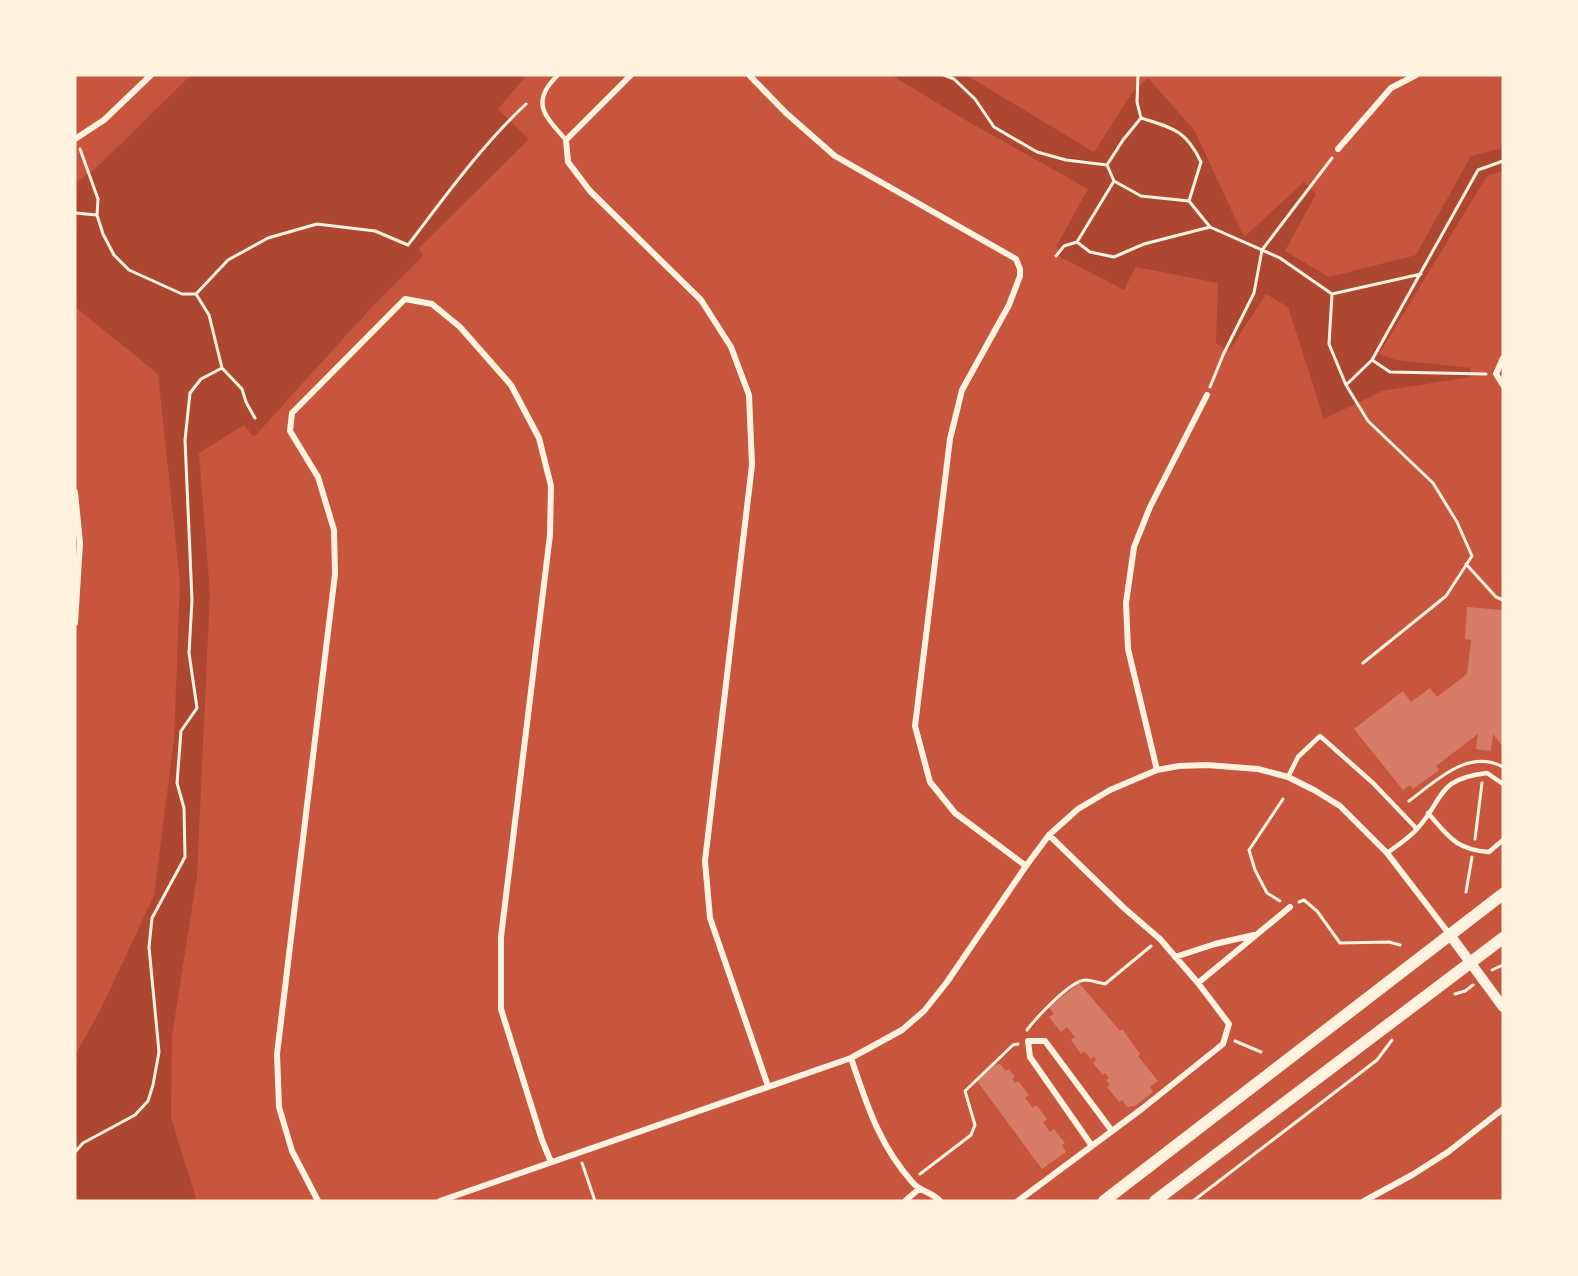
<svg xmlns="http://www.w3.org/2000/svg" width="1578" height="1276" viewBox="0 0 1578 1276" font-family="'Space Grotesk',sans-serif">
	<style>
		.green { fill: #ae4732 }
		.building { fill: #d67c66 }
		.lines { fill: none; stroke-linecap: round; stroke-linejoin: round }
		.path { stroke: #fff3e0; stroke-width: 3 }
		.service { stroke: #fff3e0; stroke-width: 4.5 }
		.minor { stroke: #fff3e0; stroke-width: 6 }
		.tertiary { stroke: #fff3e0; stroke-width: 10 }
		.secondary { stroke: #fff3e0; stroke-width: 12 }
	</style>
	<rect width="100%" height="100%" fill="#c8553d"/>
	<path class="green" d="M191 75H527L498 109 529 139 419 248 423 256 370 309 254 437 244 425 199 453 210 593 197 876 172 1036 171 1118 196 1198 195 1201H75V1055L101 1009 154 895 174 739 180 582 158 374 75 307V183L96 168Z
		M891 75H966L1094 152 1132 93 1148 78 1195 131 1244 237 1304 182 1316 194 1285 251 1329 277 1416 255 1471 156 1503 148V171L1487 176 1379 354 1396 360 1471 368 1470 377 1382 391 1324 419 1288 307 1266 294 1229 351 1216 343 1218 283 1136 267 1124 290 1060 257 1057 245 1088 189 962 118Z"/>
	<path class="building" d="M1467 607 1503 610V747L1493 734 1491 751 1476 749 1478 734 1436 766 1439 770 1413 789 1410 785 1403 790 1354 729 1403 691 1411 702 1430 688 1437 697 1467 674 1471 640 1465 639Z
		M1079 983 1120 1031 1122 1029 1140 1054 1138 1056 1158 1081 1150 1087 1153 1092 1135 1106 1127 1107 1122 1100 1119 1102 1107 1087 1110 1085 1106 1080 1109 1078 1105 1073 1103 1075 1093 1063 1096 1060 1094 1057 1091 1059 1084 1051 1081 1054 1071 1040 1075 1037 1067 1027 1061 1032 1049 1017 1054 1014 1049 1007Z
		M1000 1064 1006 1071 1009 1069 1015 1077 1012 1079 1015 1083 1018 1081 1029 1095 1025 1098 1033 1108 1036 1105 1047 1119 1043 1122 1050 1132 1054 1129 1065 1143 1062 1145 1066 1152 1042 1169 977 1081 995 1065Z"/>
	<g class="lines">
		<path class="path" d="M944 75 954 79 975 99 994 127 1037 152 1066 160 1107 165
			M1141 118C1173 128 1186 130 1201 162L1189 201
			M80 149 98 199 97 215 103 234 114 255 129 270 182 294H196L209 315 222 368 242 389 246 402 255 418
			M1107 165 1114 181 1141 196 1189 201 1210 227 1280 258 1332 294 1329 344 1346 385 1368 421 1433 483 1457 522 1472 556 1446 596 1363 663
			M1107 165 1123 140 1141 118 1137 102 1138 75
			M1114 181 1077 242 1090 252 1114 257 1144 244 1210 227
			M75 213 97 215
			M1056 256 1064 246 1077 242
			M196 294 228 260 268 238 317 224 375 231 408 245C444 198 482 145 526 104
			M1332 294 1421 274
			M1372 360 1390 372 1486 374
			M1346 385 1372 360 1478 170 1503 161
			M1210 387 1223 355 1254 293 1262 250 1332 158
			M1466 564 1496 597 1503 600
			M1409 801C1436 781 1468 748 1503 767
			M1475 839 1482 783
			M1466 892 1472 857
			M1280 901 1267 893 1255 870 1249 850 1283 799
			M1299 902 1304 900 1317 911 1340 943 1389 942 1400 945
			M1492 970 1503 965
			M1455 994 1465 991 1473 985
			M1027 1030C1036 1018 1070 981 1085 980 1091 980 1099 983 1105 984L1151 946
			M1235 1041 1261 1052
			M75 1152 83 1143 135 1115 148 1101 153 1085 159 1052 149 947 152 918 185 857 184 808 177 783 181 731 197 708 189 653 192 600 185 440 190 393 201 379 222 368
			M582 1163 595 1201
			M920 1174 971 1135 975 1125 965 1091 1013 1045 1018 1044
			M1193 1201 1377 1060 1392 1040"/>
		<path class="service" d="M558 75C530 102 544 115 566 140
			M1288 777 1298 757 1320 736 1373 783 1417 829
			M1428 813C1449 837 1455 849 1489 852L1503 840
			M1387 853C1397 846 1409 838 1417 829 1445 798 1436 779 1487 773L1503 784"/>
		<path class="minor" d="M631 75 566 140 568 162 590 191 701 300 731 347 749 395 752 465 705 861 710 918 768 1086
			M749 75 786 113 835 156 1016 259 1020 269V276L1009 305 962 390 950 439 915 726 930 782 955 813 1026 866
			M75 139 104 120 151 75
			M1338 149 1391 88 1416 75
			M1503 358 1496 374 1503 385
			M75 492 80 543 75 623
			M1157 770 1128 649 1126 603 1134 547 1150 507 1207 395
			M1175 957 1215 944 1254 935
			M1198 983 1290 907
			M851 1058C867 1105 879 1145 913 1183 921 1192 932 1192 940 1201
			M1092 1146 1030 1057 1028 1041H1045L1112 1131
			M318 1201 292 1151 279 1107 277 1054 335 574 334 530 318 477 290 431 292 413 405 299 432 304 460 327 511 385 539 438 551 486 550 535 501 937V1009L542 1140 551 1162
			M440 1201 851 1058 902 1030 924 1011 947 982 1026 866 1049 835 1078 809 1110 790 1157 770 1179 766 1207 765 1258 769 1288 777 1314 790 1340 806 1387 853 1450 935
			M905 1201 919 1189
			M1018 1201 1143 1108 1223 1044 1229 1024 1198 983 1160 939 1124 908 1049 835
			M1364 1201 1412 1175 1448 1152 1503 1109"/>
		<path class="tertiary" d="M1450 935 1503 1007"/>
		<path class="secondary" d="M1104 1201 1503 894
			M1155 1201 1503 938"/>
	</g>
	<rect width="1578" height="1276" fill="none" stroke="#fff3e0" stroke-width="153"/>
</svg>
